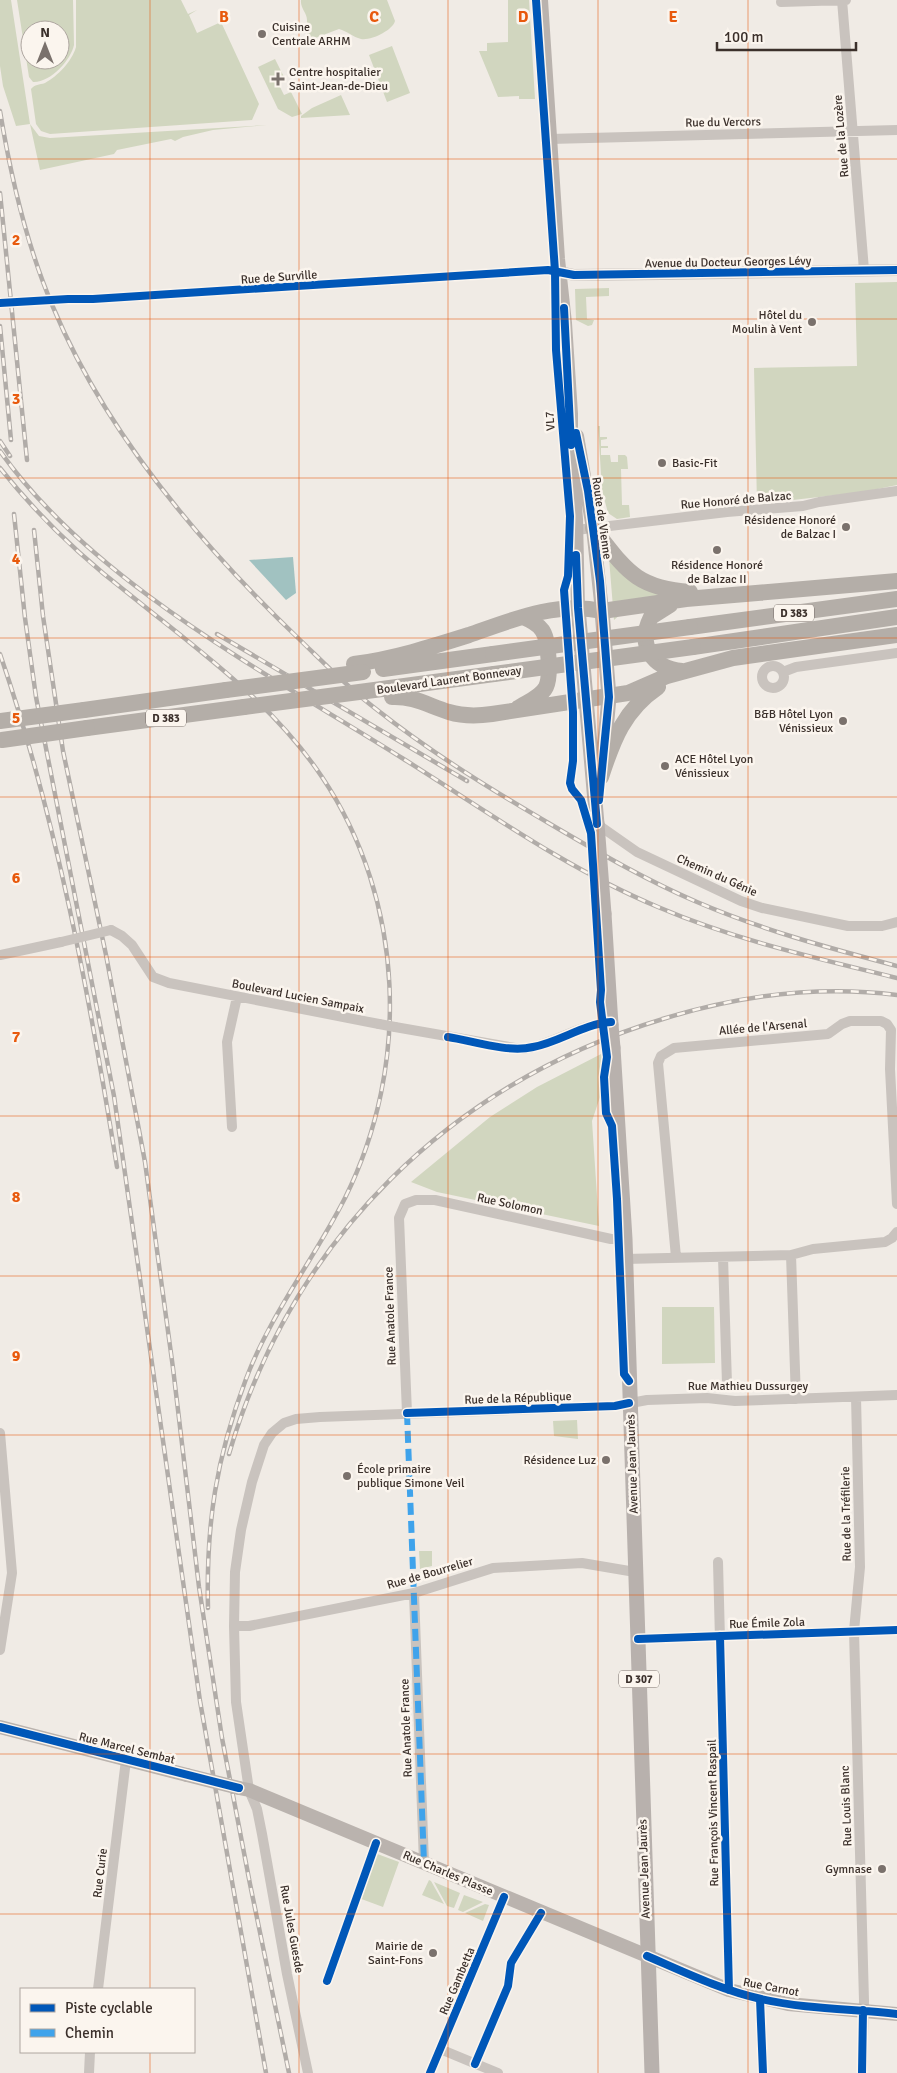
<svg xmlns="http://www.w3.org/2000/svg" width="897" height="2073" viewBox="0 0 897 2073" font-family="Signika,sans-serif">
	<style>
		.green { fill: #d1d6bf; fill-rule: evenodd }
		.water { fill: #a1c2c1 }
		.lines { fill: none; stroke-linecap: round; stroke-linejoin: round }
		.minor { stroke: #c9c3be; stroke-width: 10 }
		.tertiary { stroke: #c9c3be; stroke-width: 12 }
		.secondary { stroke: #bab3ae; stroke-width: 14 }
		.primary { stroke: #b8b1ad; stroke-width: 15 }
		.trunk { stroke: #b4aea8; stroke-width: 16 }
		.rail-casing { stroke: #b1aca8; stroke-width: 4.5 }
		.rail { stroke: #fbf5ee; stroke-width: 2.5; stroke-dasharray: 8; stroke-linecap: butt }
		.minor-bridge { stroke: #c9c3be; stroke-width: 10 }
		.secondary-bridge { stroke: #bab3ae; stroke-width: 14 }
		.primary-bridge { stroke: #b8b1ad; stroke-width: 15 }
		.trunk-bridge { stroke: #b4aea8; stroke-width: 16 }
		.quiet { stroke: #3fa3eb; stroke-width: 6; stroke-dasharray: 12 6; stroke-linecap: butt }
		.cycleway-casing { stroke: #fbf5ee; stroke-width: 11 }
		.cycleway { stroke: #0057b8; stroke-width: 8 }
		.grid { fill: none; stroke: #e8590c; stroke-width: 1; stroke-opacity: 0.55 }
		.poi-dot { fill: #7a716c; stroke: #fbf5ee; stroke-width: 2 }
		.labels { text-anchor: middle; stroke-width: 5; stroke-linejoin: round; paint-order: stroke }
		.shield { fill: #fbf5ee; stroke: #756b66; stroke-width: 1 }
		.shield-label { font-size: 11px; font-weight: bold; fill: #3b302b }
		.poi-label { font-size: 12px; fill: #3b302b; stroke: #fbf5ee; text-anchor: end }
		.street-label { font-size: 12px; fill: #3b302b; stroke: #fbf5ee }
		.grid-label { font-size: 16px; text-anchor: middle; font-weight: bold; fill: #e8590c; stroke: #fbf5ee; stroke-width: 5; stroke-linejoin: round; paint-order: stroke }
	</style>
	<rect width="100%" height="100%" fill="#f0ebe5"/>
	<path class="green" d="M0 0H11L30 124 39 136 50 138 267 125 213 130 183 137 175 141 171 139 117 150 114 154 40 170 30 124 16 126 3 86 0 66Z
		M17 0H73L74 45C71 60 50 83 33 82L29 77ZM30 30H60V60H30Z
		M76 0H181L188 14 197 10 189 15 197 33 221 22 259 104 252 120 50 134 41 131 36 124 31 89C35 84 39 85 45 83 58 76 72 61 76 47Z
		M301 0H387L395 21C393 30 371 41 361 39 353 37 347 31 339 29L310 40C304 27 307 32 307 20 307 13 300 8 301 0Z
		M508 0H529L535 99H519V96L498 97 479 51H487V43L508 42Z
		M392 46 410 93 387 102 369 55Z
		M275 59 284 77 277 81 284 95 291 92 302 114 292 117 278 109 258 67Z
		M341 95 350 115 301 118V116L312 108Z
		M897 282V485L863 492 757 504 754 368 857 366 855 283Z
		M609 288V296L586 297 587 319 594 320 592 325 588 326 576 320 575 289Z
		M598 426H600V437H607V439L601 440V446H608V448H601V455H610L611 462H618V455H625L627 457 628 469H621L622 505H629L630 517 617 519 608 513 602 490Z
		M609 558 667 595 630 606 614 620Z
		M603 1053V1088L592 1121 599 1226 437 1192 411 1182 490 1117 537 1087Z
		M662 1307H714L715 1363 662 1364Z
		M577 1420 578 1439 554 1436 553 1421Z
		M419 1551H432V1566L420 1569Z
		M372 1852 399 1862 383 1907 356 1897Z
		M429 1880 431 1881 444 1904 422 1895Z
		M434 1882 460 1893 454 1908 447 1906Z
		M464 1895 483 1902 463 1912 458 1910Z
		M485 1904 489 1905 483 1921 465 1913Z"/>
	<path class="water" d="M293 557 296 593 286 600 249 560Z"/>
	<g class="lines">
		<path class="minor" d="M842 0 864 270
			M781 2 846 0
			M550 139 897 130
			M0 303 68 299H93L548 270 560 272
			M576 530 727 512 803 506 819 502 897 491
			M762 677a11 11 0 1 1 22 0a11 11 0 1 1-22 0Z
			M783 672 796 667 897 653
			M597 824 637 852 741 901 762 908 848 926H882L897 922
			M111 930 122 936 132 945 153 977 169 983 379 1024
			M0 955 61 942
			M395 1027 521 1049C552 1046 579 1024 611 1022
			M232 1127 227 1042 237 997
			M676 1257 658 1063 661 1056 674 1048 828 1034 842 1024 850 1021H881L887 1024 891 1030 890 1069 897 1204
			M723 1257 727 1384
			M625 1259 791 1255
			M856 1397 860 1567 854 1631 864 2001 862 2073
			M796 1399 791 1255 813 1249 885 1242 892 1238 897 1232
			M407 1413 399 1218 405 1204 416 1200H435L611 1239H625
			M0 1433 12 1573 0 1650
			M718 1562 729 1990
			M414 1593 424 1863
			M234 1626H249L414 1593 493 1568 582 1563 635 1572
			M638 1639 897 1630
			M98 1989 126 1760
			M760 1999 763 2073
			M440 2049 498 2073
			M475 2064 508 1986 511 1963 541 1913
			M89 2073 90 2052
			M308 2073 287 1974 262 1834 257 1809 249 1790 236 1702 234 1626 235 1572 241 1530 252 1482 264 1445 272 1433 284 1423 296 1419 320 1417 615 1406 647 1400 707 1398 735 1401 897 1395
			M430 2073 504 1897"/>
		<path class="tertiary" d="M560 272 574 275 661 274 897 270"/>
		<path class="secondary" d="M541 0 558 259 565 323 571 414V458L576 519 578 608
			M577 436 593 528 602 611
			M0 1727 187 1775
			M239 1788 249 1790 729 1990 788 2004 897 2014"/>
		<path class="primary" d="M578 608 597 824
			M602 611 609 697 603 763
			M604 914 611 1025
			M613 1048 625 1239 652 2073"/>
		<path class="trunk" d="M593 528C625 568 634 588 690 592
			M670 605 651 617C637 645 652 668 682 671
			M690 627 897 599
			M693 647 897 617
			M354 664C393 659 431 647 469 635 512 620 556 601 602 611L686 599 897 581
			M383 669 493 654
			M382 689 494 674
			M392 697C414 696 429 706 449 712 462 716 478 716 492 714L628 693 667 676 733 658 897 635
			M518 708C527 702 541 697 546 687 551 677 549 639 542 630 538 624 530 620 523 617
			M84 710 226 690
			M87 728 244 707
			M601 777C613 740 624 710 658 687"/>
		<g class="rail-casing">
			<path id="rail" d="M0 111C11 178 26 244 53 307 105 432 201 545 298 638 323 662 348 688 376 709 433 754 495 792 557 828 603 855 648 881 697 902 762 930 829 948 897 966
				M0 193 27 460
				M0 326 11 440
				M0 441 10 456
				M0 451C93 583 267 673 402 758 485 810 567 869 658 907 735 940 816 958 897 978
				M0 468C38 516 81 557 129 594 198 650 272 702 322 777 405 901 411 1065 345 1198 314 1259 270 1315 246 1379 216 1458 206 1524 208 1608
				M14 514 25 618 36 697 114 1096 200 1701 266 2073
				M34 530 43 616 63 751 106 955 145 1162 173 1368 199 1587 222 1738 250 1884 289 2073
				M217 634 467 781
				M0 654C57 820 89 994 117 1167
				M229 1454C292 1239 451 1082 666 1018 742 995 818 985 897 995"/>
		</g>
		<use href="#rail" class="rail"/>
		<path class="minor-bridge" d="M61 942 111 930
			M379 1024 395 1027"/>
		<path class="secondary-bridge" d="M187 1775 239 1788"/>
		<path class="primary-bridge" d="M597 824 604 914
			M611 1025 613 1048"/>
		<path class="trunk-bridge" d="M493 654 690 627
			M494 674 693 647
			M226 690 363 672
			M244 707 382 689
			M0 721 84 710
			M2 740 87 728"/>
		<path class="quiet" d="M407 1413 424 1863"/>
		<g class="cycleway-casing">
			<path id="cycleway" d="M536 0 555 271 556 350 570 516 568 576 564 590 573 712V761L570 783 572 789 581 800 591 833 601 990 600 1002 607 1057 604 1077 606 1113 612 1126 617 1199 624 1374 629 1381
				M0 303 68 299H93L548 270 574 275 897 270
				M564 308 571 445
				M576 433 588 491 600 581 609 697 599 800
				M576 555 578 608 597 824
				M448 1037C473 1041 508 1053 533 1047 560 1042 583 1024 611 1022
				M407 1413 615 1406 629 1403
				M720 1636 729 1990
				M638 1639 897 1630
				M0 1727 239 1788
				M647 1956C684 1972 721 1990 761 1999 805 2009 852 2009 897 2014
				M327 1981 376 1843
				M760 1999 763 2073
				M475 2064 508 1986 511 1963 541 1913
				M430 2073 504 1897
				M862 2073 863 2010"/>
		</g>
		<use href="#cycleway" class="cycleway"/>
	</g>
	<path class="grid" d="M150 0V1989M299 0V2073M448 0V2073M598 0V2073M748 0V2073M0 159H897M0 319H897M0 478H897M0 638H897M0 797H897M0 957H897M0 1116H897M0 1276H897M0 1435H897M0 1595H897M0 1754H897M0 1914H897M150 2052V2073"/>
	<g class="poi-dot">
		<circle cx="262" cy="34" r="5"/>
		<path d="M275.5 71.5h5v5h5v5h-5v5h-5v-5h-5v-5h5z"/>
		<circle cx="812" cy="322" r="5"/>
		<circle cx="662" cy="463" r="5"/>
		<circle cx="846" cy="527" r="5"/>
		<circle cx="717" cy="550" r="5"/>
		<circle cx="843" cy="721" r="5"/>
		<circle cx="665" cy="766" r="5"/>
		<circle cx="606" cy="1460" r="5"/>
		<circle cx="347" cy="1476" r="5"/>
		<circle cx="882" cy="1869" r="5"/>
		<circle cx="433" cy="1953" r="5"/>
	</g>
	<g class="labels">
		<g class="shield">
			<rect x="774" y="604.5" width="40" height="17" rx="4"/>
			<rect x="146" y="709.5" width="40" height="17" rx="4"/>
			<rect x="619" y="1670.5" width="40" height="17" rx="4"/>
		</g>
		<g class="shield-label">
			<text x="794" y="617">D 383</text>
			<text x="166" y="722">D 383</text>
			<text x="639" y="1683">D 307</text>
		</g>
		<g class="poi-label">
			<text x="272" y="31" text-anchor="start">Cuisine<tspan x="272" dy="14">Centrale ARHM</tspan></text>
			<text x="289" y="76" text-anchor="start">Centre hospitalier<tspan x="289" dy="14">Saint-Jean-de-Dieu</tspan></text>
			<text x="802" y="319">Hôtel du<tspan x="802" dy="14">Moulin à Vent</tspan></text>
			<text x="672" y="467" text-anchor="start">Basic-Fit</text>
			<text x="836" y="524">Résidence Honoré<tspan x="836" dy="14">de Balzac I</tspan></text>
			<text x="717" y="569" text-anchor="middle">Résidence Honoré<tspan x="717" dy="14">de Balzac II</tspan></text>
			<text x="833" y="718">B&amp;B Hôtel Lyon<tspan x="833" dy="14">Vénissieux</tspan></text>
			<text x="675" y="763" text-anchor="start">ACE Hôtel Lyon<tspan x="675" dy="14">Vénissieux</tspan></text>
			<text x="596" y="1464">Résidence Luz</text>
			<text x="357" y="1473" text-anchor="start">École primaire<tspan x="357" dy="14">publique Simone Veil</tspan></text>
			<text x="872" y="1873">Gymnase</text>
			<text x="423" y="1950">Mairie de<tspan x="423" dy="14">Saint-Fons</tspan></text>
		</g>
		<g class="street-label">
			<text transform="translate(723 122) rotate(-1)" y="4">Rue du Vercors</text>
			<text transform="translate(841 136) rotate(-95)" y="4">Rue de la Lozère</text>
			<text transform="translate(728 262) rotate(-1)" y="4">Avenue du Docteur Georges Lévy</text>
			<text transform="translate(279 277) rotate(-4)" y="4">Rue de Surville</text>
			<text transform="translate(550 421) rotate(-95)" y="4">VL7</text>
			<text transform="translate(736 500) rotate(-5)" y="4">Rue Honoré de Balzac</text>
			<text transform="translate(602 518) rotate(82)" y="4">Route de Vienne</text>
			<text transform="translate(449 680) rotate(-8)" y="4">Boulevard Laurent Bonnevay</text>
			<text transform="translate(717 875) rotate(24)" y="4">Chemin du Génie</text>
			<text transform="translate(298 996) rotate(11)" y="4">Boulevard Lucien Sampaix</text>
			<text transform="translate(763 1027) rotate(-5)" y="4">Allée de l'Arsenal</text>
			<text transform="translate(510 1204) rotate(12)" y="4">Rue Solomon</text>
			<text transform="translate(390 1316) rotate(-92)" y="4">Rue Anatole France</text>
			<text x="748" y="1390">Rue Mathieu Dussurgey</text>
			<text transform="translate(518 1398) rotate(-2)" y="4">Rue de la République</text>
			<text transform="translate(632 1464) rotate(-92)" y="4">Avenue Jean Jaurès</text>
			<text transform="translate(846 1514) rotate(-91)" y="4">Rue de la Tréfilerie</text>
			<text transform="translate(430 1573) rotate(-16)" y="4">Rue de Bourrelier</text>
			<text transform="translate(767 1623) rotate(-2)" y="4">Rue Émile Zola</text>
			<text transform="translate(406 1728) rotate(-92)" y="4">Rue Anatole France</text>
			<text transform="translate(127 1748) rotate(14)" y="4">Rue Marcel Sembat</text>
			<text transform="translate(846 1806) rotate(-92)" y="4">Rue Louis Blanc</text>
			<text transform="translate(713 1813) rotate(-91)" y="4">Rue François Vincent Raspail</text>
			<text transform="translate(644 1869) rotate(-92)" y="4">Avenue Jean Jaurès</text>
			<text transform="translate(100 1873) rotate(-83)" y="4">Rue Curie</text>
			<text transform="translate(448 1873) rotate(23)" y="4">Rue Charles Plasse</text>
			<text transform="translate(292 1929) rotate(80)" y="4">Rue Jules Guesde</text>
			<text transform="translate(457 1981) rotate(-67)" y="4">Rue Gambetta</text>
			<text transform="translate(771 1987) rotate(11)" y="4">Rue Carnot</text>
		</g>
	</g>
	<g class="grid-label">
		<text x="224" y="22">B</text>
		<text x="374" y="22">C</text>
		<text x="523" y="22">D</text>
		<text x="673" y="22">E</text>
		<text x="16" y="245">2</text>
		<text x="16" y="404">3</text>
		<text x="16" y="564">4</text>
		<text x="16" y="723">5</text>
		<text x="16" y="883">6</text>
		<text x="16" y="1042">7</text>
		<text x="16" y="1202">8</text>
		<text x="16" y="1361">9</text>
	</g>
	<rect x="20" y="1988" width="175" height="65" fill="#fbf5ee" stroke="#aea6a0"/>
	<rect x="30" y="2004" width="25" height="8" fill="#0057b8" stroke="#aea6a0"/>
	<text x="65" y="2013" font-size="15" fill="#3b302b">Piste cyclable</text>
	<rect x="30" y="2029" width="25" height="8" fill="#3fa3eb" stroke="#aea6a0"/>
	<text x="65" y="2038" font-size="15" fill="#3b302b">Chemin</text>
	<g transform="translate(45 45)"><circle r="24" fill="#fbf5ee" stroke="#aea6a0"/>
	<path d="M0-4L9 19L0 12L-9 19Z" fill="#7a716c"/>
	<text y="-8" font-size="14" font-weight="bold" text-anchor="middle" fill="#3b302b">N</text>
	</g>
	<path d="M717 42v8h139v-8" fill="none" stroke="#3b302b" stroke-width="2.5"/>
	<text x="724" y="42" font-size="15" fill="#3b302b" stroke="#fbf5ee" stroke-width="4" paint-order="stroke">100 m</text>
</svg>
